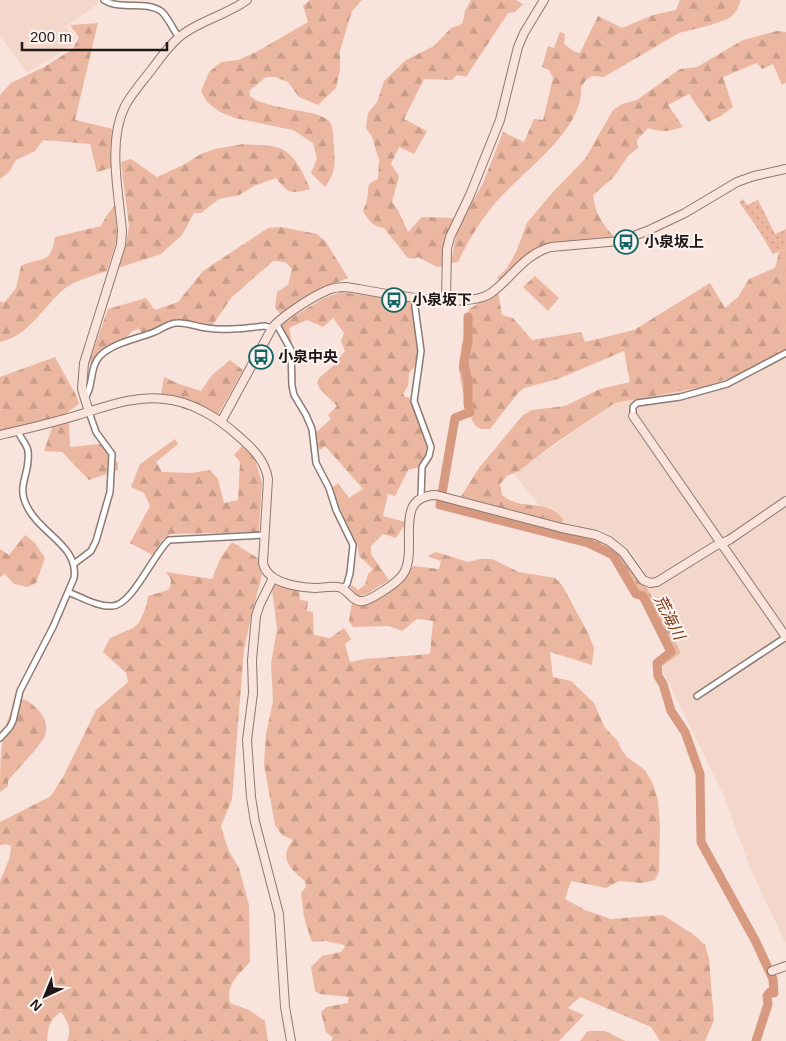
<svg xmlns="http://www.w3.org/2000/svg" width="786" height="1041" viewBox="0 0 786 1041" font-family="Helvetica,'Noto Sans JP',sans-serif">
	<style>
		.built { fill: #f3d7cb }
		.grass { fill: url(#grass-dots) }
		.forest { fill: url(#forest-firs) }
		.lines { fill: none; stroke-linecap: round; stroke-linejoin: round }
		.river { stroke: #d7997f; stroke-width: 9 }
		.street-casing { stroke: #8c7a73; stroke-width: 8 }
		.secondary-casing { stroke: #8c7a73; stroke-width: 10 }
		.street { stroke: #fff; stroke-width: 5 }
		.secondary { stroke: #f9e3da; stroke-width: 8 }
		.labels { text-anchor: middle; stroke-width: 4; stroke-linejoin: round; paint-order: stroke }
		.poi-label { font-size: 15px; font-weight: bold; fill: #1f1816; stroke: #fcf4f1; text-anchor: start }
		.water-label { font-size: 16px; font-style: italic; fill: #863b16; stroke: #fcf4f1 }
	</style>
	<defs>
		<pattern id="grass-dots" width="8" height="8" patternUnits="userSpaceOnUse" patternTransform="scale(1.25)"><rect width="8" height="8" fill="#ecb7a0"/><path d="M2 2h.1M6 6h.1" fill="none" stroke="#ca9d89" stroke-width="1.8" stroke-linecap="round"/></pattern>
		<pattern id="forest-firs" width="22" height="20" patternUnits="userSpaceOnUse" patternTransform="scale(1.25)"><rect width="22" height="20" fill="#ecb7a0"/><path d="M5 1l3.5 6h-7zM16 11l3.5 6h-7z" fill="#ca9d89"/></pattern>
	</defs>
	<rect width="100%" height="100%" fill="#f8e4dc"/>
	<path class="built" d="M0 0H98L99 1 97 5 66 26 75 39 71 46 29 72 26 71 0 36Z
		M786 349V944L752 873 723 794 661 667 681 653 647 590 644 569 625 545 601 530 552 521 514 474 615 403 703 387 733 377Z"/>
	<path class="grass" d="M743 199 747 205 758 200 775 234 786 229V249L773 254 756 226 739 202Z"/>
	<path class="forest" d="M310 0H362L352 11 347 27 340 51V70L336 88 318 105 299 97 288 82 275 77H266L249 91 250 96C269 111 320 109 329 121 334 127 333 140 334 147 335 164 336 172 325 187L311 173 317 159 313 143 293 130 235 118 220 112 207 102 201 91 209 72 221 62 238 60 258 51 308 22 303 6Z
		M471 0H516L523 4 515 12 508 13 466 77 457 75 452 80 424 79 404 119 427 131 414 154 399 147 391 164 399 176 392 202 398 210 408 232 422 217 455 218 446 241 444 266 437 267 418 257 413 259 407 257 384 228C373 227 368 220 363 211 364 207 367 203 367 199 370 187 364 185 378 179L379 160 372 137 366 128 368 113 377 102 384 81 406 60 434 46 451 28 460 25 463 22 465 11Z
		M680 0H741L737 10 730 18 711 25 679 33 604 77 592 76 586 80 581 87C585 131 517 175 492 207 479 223 467 243 458 262L451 263 457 230 483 183 503 132 524 142 534 119 543 120 553 78 549 70 542 67 548 46 554 48 560 32 565 34 564 44 575 52 580 53 598 16 622 28 653 15 676 10Z
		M98 23 75 120 113 129 111 168 97 172 90 144 43 140 35 151 16 160 9 172 0 179V95L11 83 44 67 73 49 79 37 70 25Z
		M777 31 786 32V83L782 85 773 64 762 69 757 63 723 77 733 107 721 116 708 122 689 94 668 105 683 127C671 131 661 133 648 128L637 140 638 148 628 156 614 177 593 195C595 214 602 223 615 238L546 244 531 252 500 280 497 278 507 268 516 252 527 223 552 193 585 159 613 110 622 104 637 100 680 69 697 67 743 40Z
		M243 144C254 145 265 145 276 147 294 151 304 174 310 189 290 194 289 194 276 178L254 186 239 195 219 199 201 213H194L182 235 161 254 118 268 126 244 129 226 121 162 131 159 157 177 183 165 201 154 215 149Z
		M115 205 117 240 107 271C93 276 76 280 64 289 43 307 29 336 0 342V301L4 303 16 288 21 266C42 255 50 267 55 237L101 226 107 215Z
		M281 227 317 234 326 242 348 278 323 288 281 315 275 308 277 292 288 285 292 269 285 262 273 261 231 298 210 329 174 326 164 331 145 336 139 329C131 330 129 335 124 340 111 350 99 352 88 365L108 309 146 298 155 310 178 302 203 271 268 228Z
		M786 249V349L733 377 703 387 615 403 554 444 519 471 507 476 500 484 502 495C505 497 508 500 512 501 531 509 547 500 563 519L562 524 460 498 479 468 523 415 532 410 565 406 600 389 630 382 624 351 558 379 524 388 518 393 490 429C485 429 480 430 476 426 468 419 458 374 459 363 461 345 466 327 469 309L498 292 502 315 513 318 532 340 581 332 585 342 634 330 710 283 725 308 738 297 749 279 775 268 779 252Z
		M535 276 559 298 548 311 523 287Z
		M341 292 412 302 419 352 418 363 409 373 408 386 403 393 405 397H409L416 411 429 450 419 467 408 470 395 496 388 494 383 516 405 522 406 523 396 538 383 534 371 546V554L389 580 367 594 359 596 350 587 352 585 358 590 365 585 368 574 373 569 359 556 358 547 331 489 338 483 349 498 363 489 325 446 320 450 315 445 314 434 331 419 328 415 337 406 320 389 317 383 319 378 334 365 345 351 341 341 344 333 333 318 323 327 307 320 289 328 292 343 290 344 281 328 283 323 324 298Z
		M55 357 77 397 79 404 61 417 0 430V377Z
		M230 360 243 370 218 415 187 400 161 394 164 377 179 384 201 391 212 375Z
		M69 422 70 447 100 444 118 463V470L89 480 62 452 44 451 53 425Z
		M175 439 178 444 156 462 162 472 191 473 210 470 218 479 224 503 238 500 240 462 234 455 242 446 254 457 262 482 259 532 171 534 163 539 152 555 130 543 150 506 144 493 131 487 140 464Z
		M442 501 592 537C598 540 605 542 610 545 641 566 664 620 681 653L661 667 659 664 673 652 644 595 637 592 614 554 589 541 477 516 442 504Z
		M25 535 35 543 45 558 36 583 28 587 14 584 5 574 0 577V549L9 555Z
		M232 542 259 559 262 575 252 613 244 650 232 799 221 826 228 849 239 868 249 905 250 962C238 976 226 983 230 1003L249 1010 265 1021 268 1041H67C72 1030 68 1021 61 1012 49 1020 48 1027 47 1041H0V881L10 857 11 846 6 844 0 845V822L51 796 63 777 96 710 128 682 126 673 103 652 110 638 133 628 139 623 146 607 148 596 165 591 170 588 171 580 166 572 212 579 221 557Z
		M436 552 468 562 480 559H492L519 572 555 578 562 585 588 633 594 648 592 665 550 652 553 677 571 681 594 703 605 728 618 741 621 749 627 757 645 770 652 782 658 800 660 827 659 871 655 880 642 883 619 881 606 888 571 881 565 899 585 910 611 919 663 915 694 935 705 945 709 959 714 1020 705 1041H660L651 1027 580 997 568 1008 584 1015 559 1041H331L333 1038 326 1032 321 1012 326 1007 348 1003 349 997 320 994 315 991 311 967 322 956 341 952 345 947 344 945 326 941 313 942 311 940 304 917 301 893 306 887 305 881C290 869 278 858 293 840L282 835 275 825 264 765 266 734 273 701 271 664 277 629 272 589 275 584 299 588 300 600 308 601 307 611 313 612 314 635 330 638 344 628 351 639 345 644 350 662 364 659 430 654 433 621 417 619 402 631 389 626 353 627 349 621 352 601 365 604 397 586 413 566 439 569 441 561 429 557V555Z
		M20 699C29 700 32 704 39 711 45 717 48 727 45 736 39 748 17 769 8 781V786L0 792C0 762 0 720 20 699Z
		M588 1031H605L625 1041H580Z"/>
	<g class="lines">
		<path class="river" d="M468 317V342L464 363 468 382V404L470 412 455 418 440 505 588 543 613 555 636 594 643 596 671 652 657 663 658 676 663 684 671 711 685 732 700 774 701 842 756 942 773 979 774 993 770 992 767 996 768 1004 756 1041"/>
		<g class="street-casing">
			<path id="street" d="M104 0C122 11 144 0 161 11 169 18 172 29 179 37
				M415 297V307L421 351 414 401 431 447 429 456 422 467 421 497
				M276 323 291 350 292 386 294 395 306 415 312 429 316 463 329 488 336 510 353 545 350 573 347 584 343 588
				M84 399C94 388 89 367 100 356 113 343 136 339 152 333 161 330 168 323 177 323 187 322 197 327 207 328 227 331 246 328 265 326L272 328
				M633 416V407L637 403 680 397 727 384 786 353
				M75 563 91 551 96 541 110 492 112 454 96 432 89 412
				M68 592C81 597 98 607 112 606 132 606 154 553 169 540L264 535
				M697 696 786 637
				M0 738 10 727 13 721 20 691 53 627 74 578C79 547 42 534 29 510 14 485 31 476 28 451 27 444 20 438 18 431"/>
		</g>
		<g class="secondary-casing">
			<path id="secondary" d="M446 299 447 249 450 237 470 195 500 120 518 47 524 33 544 0
				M89 412 82 389 84 363 121 245 122 231C119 193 107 142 125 106 132 93 143 81 152 69 162 56 172 41 186 32 205 19 228 14 247 0
				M633 416 786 637
				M221 422 272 328C282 316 313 296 328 290 334 287 340 287 347 287 378 292 466 311 491 293 512 278 524 254 551 247L620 241 647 231 685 213 737 182 754 176 786 169
				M0 435C26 429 52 423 78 415 105 407 135 395 164 399 190 401 217 417 236 434 250 446 265 459 268 479L263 563C267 583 297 587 315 588 322 588 330 586 338 587 348 588 352 603 363 601 371 600 393 585 399 579 424 557 388 496 436 495L562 528 596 535 609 541 623 552 643 580 650 583 657 582 715 546 729 540 786 501
				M273 578 260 604 256 616 252 660 253 693 247 740 251 797 255 822 279 914 285 1007 291 1041
				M772 971 786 966"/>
		</g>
		<use href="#street" class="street"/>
		<use href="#secondary" class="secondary"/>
	</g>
	<defs>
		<g id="bus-ring" transform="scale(1.25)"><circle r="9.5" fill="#fcf4f1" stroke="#146463" stroke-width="1.5"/><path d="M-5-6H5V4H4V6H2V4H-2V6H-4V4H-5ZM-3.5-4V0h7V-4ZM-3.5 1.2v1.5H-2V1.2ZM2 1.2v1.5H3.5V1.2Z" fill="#146463"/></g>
	</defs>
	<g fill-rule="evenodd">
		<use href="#bus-ring" x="626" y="242"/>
		<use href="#bus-ring" x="394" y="300"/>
		<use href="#bus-ring" x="261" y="357"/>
	</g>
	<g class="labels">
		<g class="poi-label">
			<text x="644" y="247">小泉坂上</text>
			<text x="412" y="305">小泉坂下</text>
			<text x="278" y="362">小泉中央</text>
		</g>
		<g class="water-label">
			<text transform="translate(670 617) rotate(63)" y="6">荒海川</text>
		</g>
	</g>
	<g transform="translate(45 996) rotate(224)" stroke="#fcf4f1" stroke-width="4" paint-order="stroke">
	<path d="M0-4L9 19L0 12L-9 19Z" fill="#1f1816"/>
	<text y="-8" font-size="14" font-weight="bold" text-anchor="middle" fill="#1f1816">N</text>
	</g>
	<path d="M22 42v8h145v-8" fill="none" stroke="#1f1816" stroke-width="2.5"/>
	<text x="30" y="42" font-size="15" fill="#1f1816" stroke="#fcf4f1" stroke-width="4" paint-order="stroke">200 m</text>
</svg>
